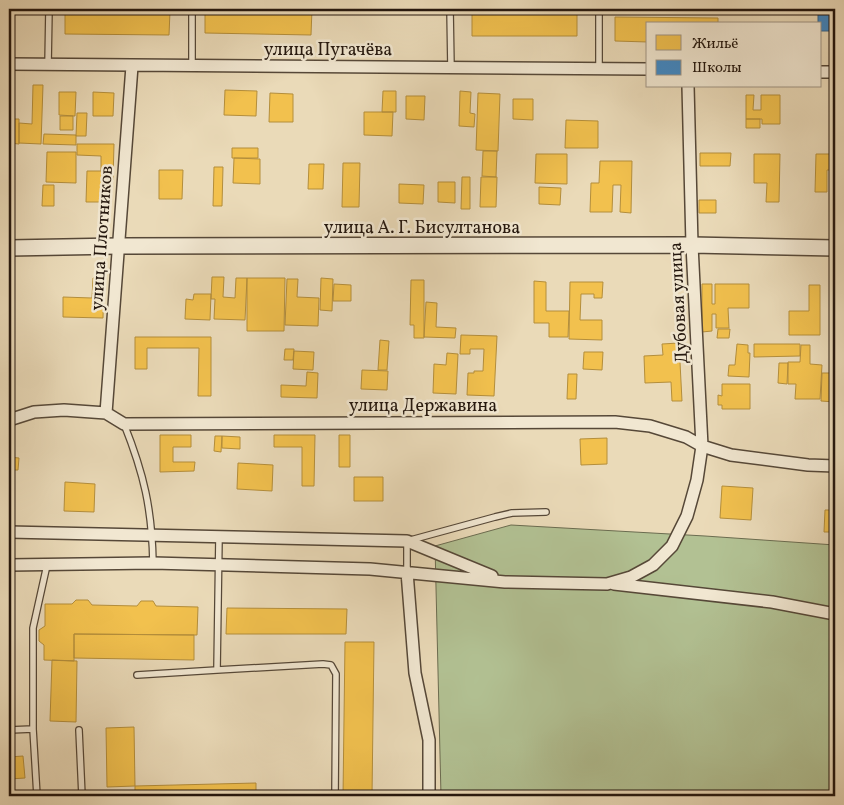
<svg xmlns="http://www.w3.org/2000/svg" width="844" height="805" viewBox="0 0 844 805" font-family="Vollkorn,serif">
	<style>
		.green { fill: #b2c193; stroke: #6b6c50 }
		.homes { fill: #f2c14e; stroke: #b48e3b }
		.schools { fill: #3f88c5; stroke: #37668e }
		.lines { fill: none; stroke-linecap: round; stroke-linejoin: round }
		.service-casing { stroke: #564838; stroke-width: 8 }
		.minor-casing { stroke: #564838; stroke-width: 14 }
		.tertiary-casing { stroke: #564838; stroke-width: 18 }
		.service { stroke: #f1e7d1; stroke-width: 5.5 }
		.minor { stroke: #f1e7d1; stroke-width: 11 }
		.tertiary { stroke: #f1e7d1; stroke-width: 15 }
		.labels { text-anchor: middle; stroke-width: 5; stroke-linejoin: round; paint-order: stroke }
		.street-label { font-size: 18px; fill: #24170e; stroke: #f1e7d1 }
	</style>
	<rect width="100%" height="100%" fill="#eadab8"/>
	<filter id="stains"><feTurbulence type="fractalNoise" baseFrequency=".004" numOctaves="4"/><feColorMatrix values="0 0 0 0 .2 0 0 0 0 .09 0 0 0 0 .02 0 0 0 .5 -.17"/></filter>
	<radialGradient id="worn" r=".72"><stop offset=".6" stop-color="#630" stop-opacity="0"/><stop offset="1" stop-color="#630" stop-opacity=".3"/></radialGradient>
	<path class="green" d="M511 525 705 536 835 545V796H441L435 546Z"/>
	<path class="homes" d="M65 9 170 11 169 35 65 34Z
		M205 9H312L311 35 205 33Z
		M472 12H577V36H472Z
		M615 17 718 18V24H648V42L615 41Z
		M33 85H43L41 144 19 143V123L32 124Z
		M225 90 257 91 256 116 224 115Z
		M383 91H396V112H382Z
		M460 91 471 92 470 113 475 114 474 127 459 126Z
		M59 92H76L75 116 59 115Z
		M93 92 114 93 113 116H93Z
		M270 93 293 94V122H269Z
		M478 93 500 94 498 151 476 150Z
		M746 95H754L753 110H761V95H780V124H762V119H746Z
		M406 96H425L424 120 406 119Z
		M513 99H533V120L513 119Z
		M364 112H393L392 136 364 135Z
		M77 113H87L86 136H76Z
		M60 116H73V130H60Z
		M9 119H19V144L9 143Z
		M746 119H760V128H746Z
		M566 120 598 121V148H565Z
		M44 134 76 135V145L43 144Z
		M77 144H114L113 180H111V202H86L87 171H101V156L77 155Z
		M232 148H258V158H232Z
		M483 151H497L496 177 482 176Z
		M47 152H76V183L46 182Z
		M700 153H731L730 166H700Z
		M536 154H567V184L535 183Z
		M754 154H780L779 202H766L767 183H754Z
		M816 154H835V170H827V192H815Z
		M234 158 260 159V184L233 183Z
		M600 161H632L631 213 620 212 621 185H613L612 212H590L591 183H599Z
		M343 163H360L359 207H342Z
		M309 164H324L323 189H308Z
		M214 167H223L222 206H213Z
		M159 170H183L182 199H159Z
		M462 177H470V209H461Z
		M481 177H497L496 207H480Z
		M832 180H835V210H832Z
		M438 182H455V203L438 202Z
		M399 184 424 185 423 204 399 203Z
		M43 185H54V206H42Z
		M539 187 561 188 560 205 539 204Z
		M699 200H716V213H699Z
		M212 277H224L223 297 235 298 236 278H247L245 320 214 319 215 299H211Z
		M93 278H104L103 318 63 317V297L92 298Z
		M247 278H285L284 331H247Z
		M321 278 333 279 332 311 320 310Z
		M287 279H298L297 297 319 298 318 326 285 325Z
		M411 280H424V338H414V325H410Z
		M534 281 546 282V311H569L568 337H549V323H534Z
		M570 282H603L602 298H594V294H581L580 320H602V340L569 339Z
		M334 284 351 285V301H333Z
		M702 284H712V304H715V284H749V308H728L729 328H716V314H712V331L702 332Z
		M809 285H820V335H789V311H809Z
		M194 294H211L210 320 185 319 186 299 193 300Z
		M426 302 437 303 436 327 456 328 455 338 424 337Z
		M718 329H730L729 338H717Z
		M461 335 497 336 494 396 467 395 468 373H474V371H483L484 349H470V354H460Z
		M135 337H211V396H198L199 348H147V369H135Z
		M380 340 389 341 387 370H378Z
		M679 343 682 401H672L671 382 645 383 644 356 663 355 662 344Z
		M737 344 748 345V353H750L749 377 728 376 729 365H735Z
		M754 344H800V356L754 357Z
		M801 345H810V364L822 365 820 399H795L796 384H788V362H800Z
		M285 349H294L293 360H284Z
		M294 351 314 352 313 370 293 369Z
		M584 352H603L602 370 583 369Z
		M447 353 458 354 456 394 433 393 434 364 446 365Z
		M779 363H788L787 384 778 383Z
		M362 370 388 371 387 390 361 389Z
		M307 372 318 373 317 398 281 397V385L306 386Z
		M822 373H835V402L821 401Z
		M568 374H577L576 399H567Z
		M722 384H750V409H722V405H718V395L722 396Z
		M160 435H191V447H173V462H195L194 471 160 472Z
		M274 435H315L314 486H302V447H274Z
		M339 435H350V467H339Z
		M215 436H222L221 452 214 451Z
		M222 436 240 437V449L222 448Z
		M607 438V464L581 465 580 439Z
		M9 457 19 458 18 470H9Z
		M238 463 273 465 272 491 237 489Z
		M354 477H383V501H354Z
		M65 482 95 484 94 512 64 511Z
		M722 486 753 488 751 520 720 518Z
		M825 510H835V532H824Z
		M76 600H88L92 605 137 606 141 601H153L156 606 198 607 197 635 74 634V661L44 660V645L39 641V630L45 626V604H72Z
		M227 608 347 609 346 634H226Z
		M74 634 194 635V660L74 658Z
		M345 642H374L372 796H343Z
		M52 660 77 661 76 722 50 721Z
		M134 727 135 786 107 787 106 728Z
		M23 756 25 778 9 779V757Z
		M256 783V796H135V786Z"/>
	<path class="schools" d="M818 9H835V31H820V24H818Z"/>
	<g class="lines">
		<g class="service-casing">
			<path id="service" d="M450 9 451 68
				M48 65 49 9
				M192 66V9
				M599 69V9
				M124 424C144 474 152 509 153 563
				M219 537 217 670 323 664 331 665 336 674 335 796
				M407 572V541L495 517 512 513 546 512
				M137 675 217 670
				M9 730 33 729
				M79 730 82 796
				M37 796 33 729V628L47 565"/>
		</g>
		<g class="minor-casing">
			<path id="minor" d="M9 64 648 69
				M820 72H835
				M106 413 132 66
				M9 420 34 412 64 410 106 413 124 424 615 422 650 426 686 437 702 446 731 455 808 465 835 466
				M9 532 407 541 492 576
				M9 565 153 563 370 569 505 582 607 584 631 577 653 565 672 546 687 516 697 480 702 446 692 245 688 86
				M407 572 415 673 429 740V796
				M614 584 772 602 835 614"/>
		</g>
		<g class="tertiary-casing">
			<path id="tertiary" d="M9 248 118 246 692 245 835 248"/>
		</g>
		<use href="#service" class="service"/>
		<use href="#minor" class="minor"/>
		<use href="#tertiary" class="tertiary"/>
	</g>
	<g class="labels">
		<g class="street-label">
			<text x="328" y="55">улица Пугачёва</text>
			<text x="422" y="233">улица А. Г. Бисултанова</text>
			<text transform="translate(101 238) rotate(-86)" y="6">улица Плотников</text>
			<text transform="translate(678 303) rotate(-93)" y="6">Дубовая улица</text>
			<text x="423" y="411">улица Державина</text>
		</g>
	</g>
	<rect width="844" height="805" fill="none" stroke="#eadab8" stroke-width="30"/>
	<rect x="10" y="10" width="824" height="785" fill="none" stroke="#24170e" stroke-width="2.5"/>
	<rect x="15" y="15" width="814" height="775" fill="none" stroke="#24170e"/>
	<rect x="646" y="22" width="175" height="65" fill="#f1e7d1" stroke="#9f9483"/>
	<rect x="656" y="35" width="25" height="15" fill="#f2c14e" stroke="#9f9483"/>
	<text x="692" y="48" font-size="15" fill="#24170e">Жильё</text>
	<rect x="656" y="60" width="25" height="15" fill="#3f88c5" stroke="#9f9483"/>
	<text x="692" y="72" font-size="15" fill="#24170e">Школы</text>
	<rect width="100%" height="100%" filter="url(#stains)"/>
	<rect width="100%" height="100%" fill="url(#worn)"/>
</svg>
